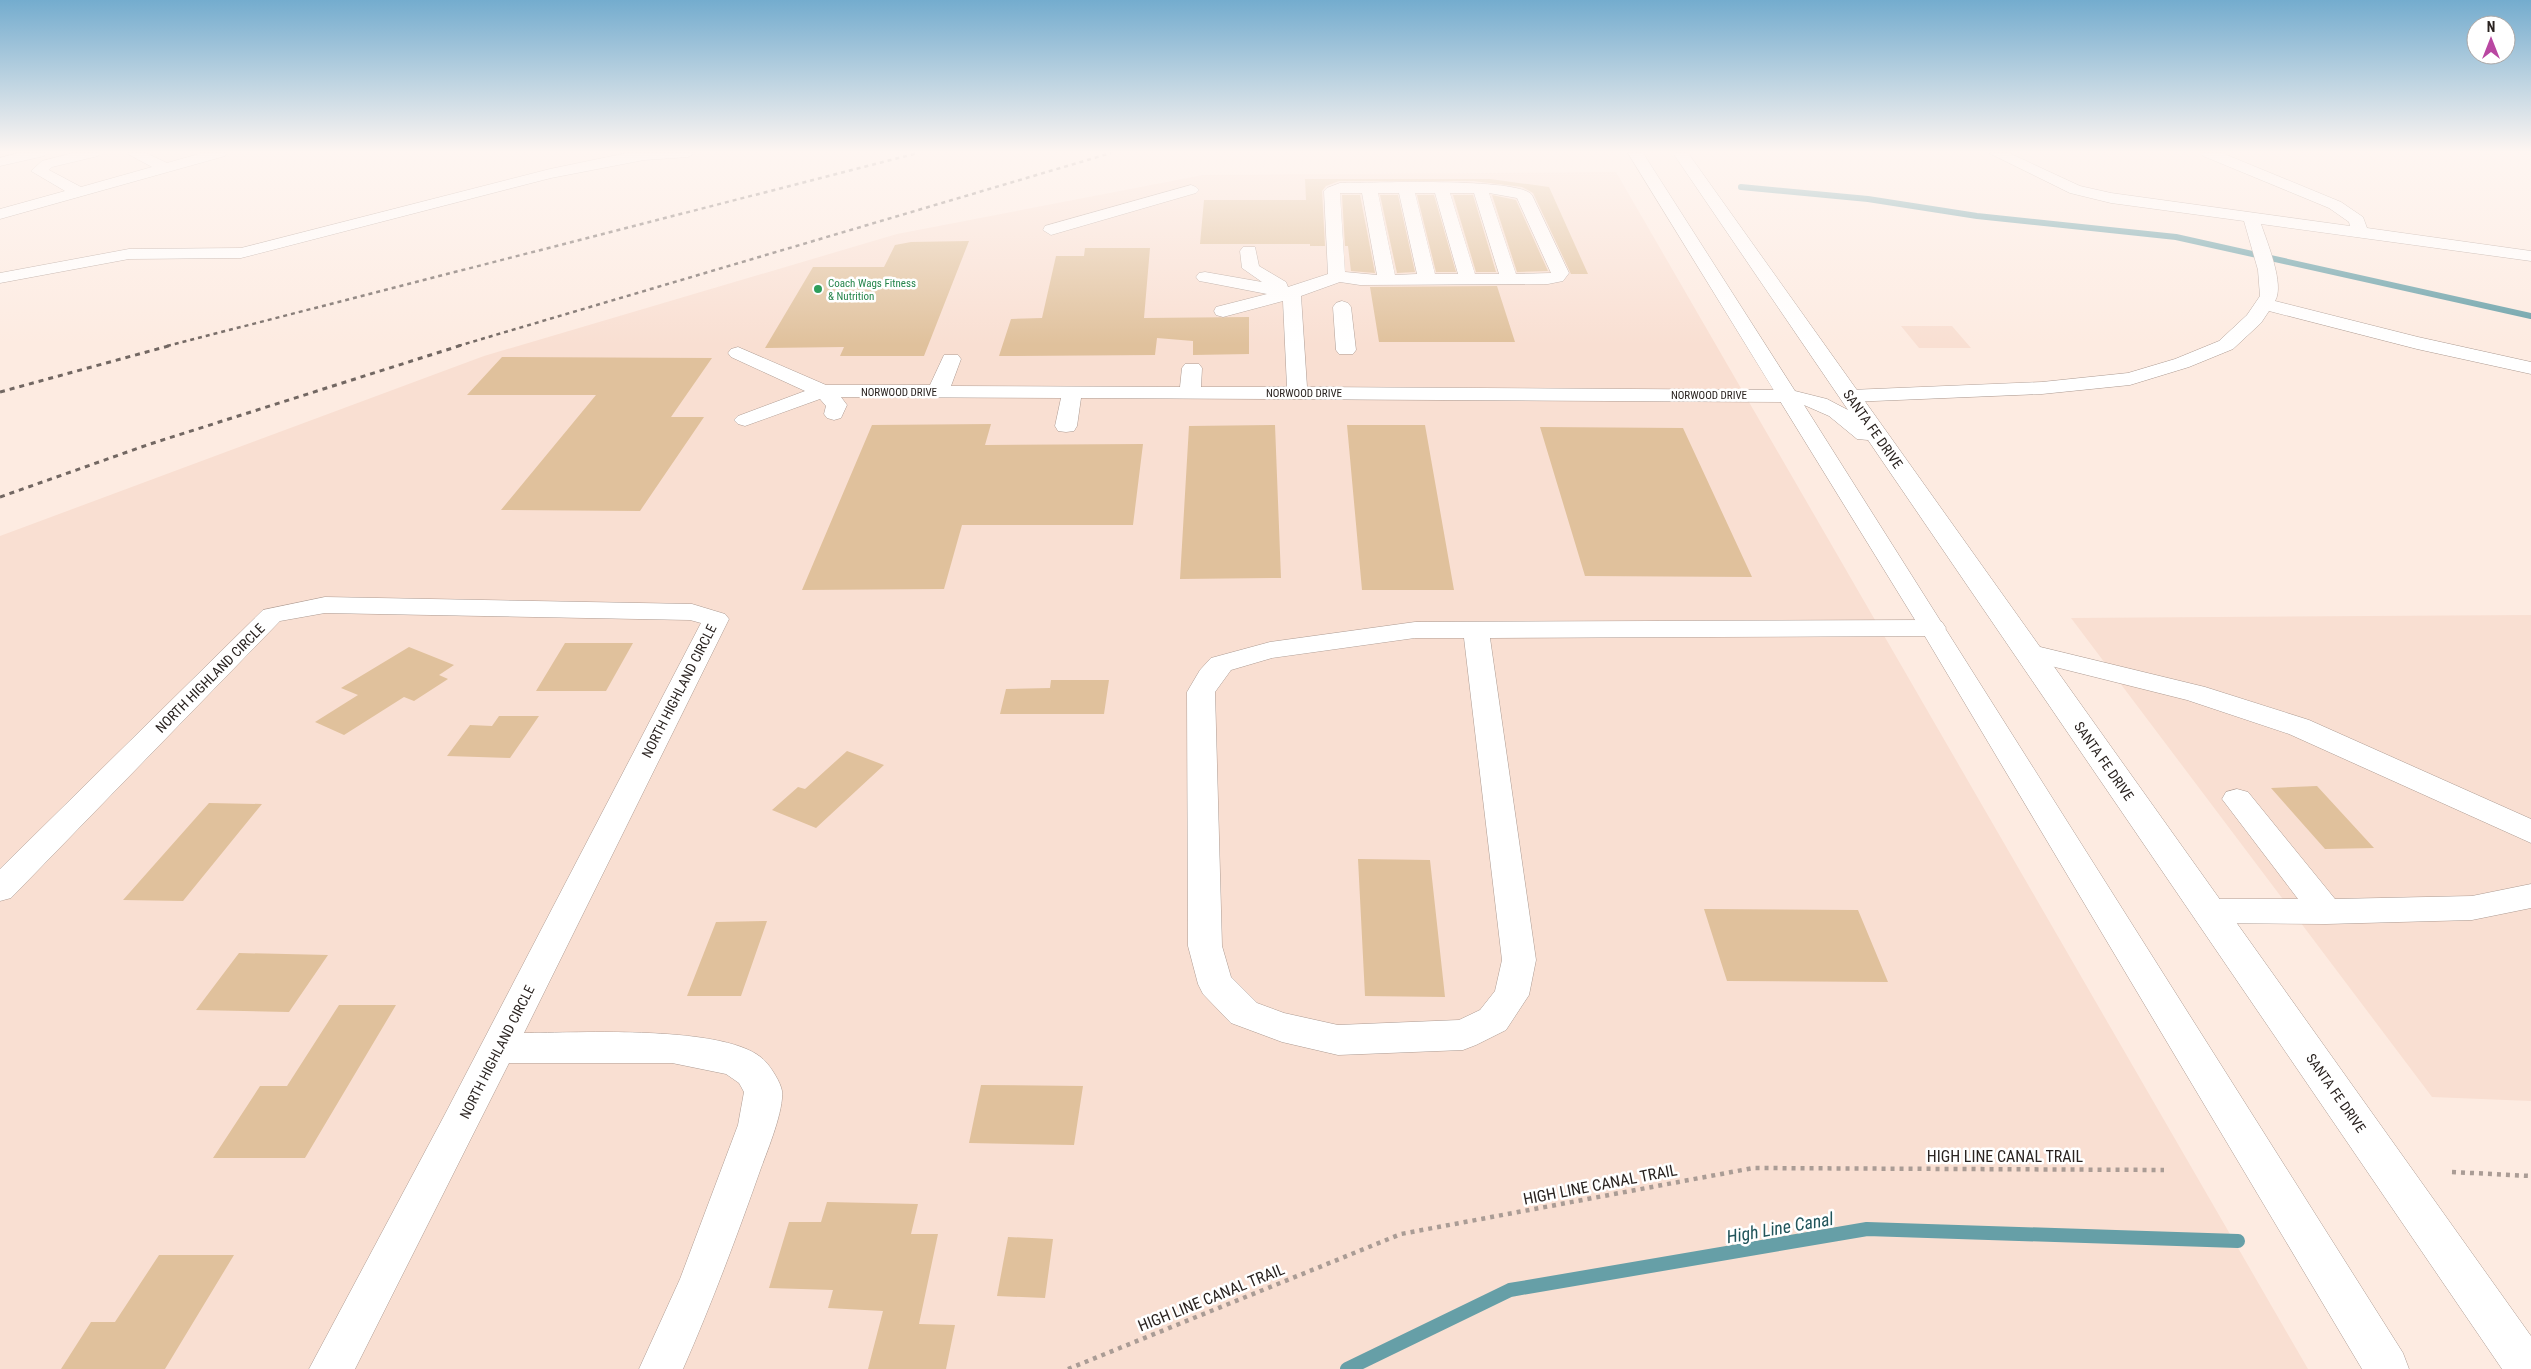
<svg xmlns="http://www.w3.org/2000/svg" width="2531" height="1369" viewBox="0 0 2531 1369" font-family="'Roboto Condensed',sans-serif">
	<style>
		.built { fill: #f9dfd2 }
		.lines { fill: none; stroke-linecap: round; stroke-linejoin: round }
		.stream-far1 { stroke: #669fa7; stroke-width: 6 }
		.stream { stroke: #669fa7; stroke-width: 14 }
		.building { fill: #e0c19c }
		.minor-casing { stroke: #ad9b92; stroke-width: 1 }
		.highway-casing { stroke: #ad9b92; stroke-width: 1 }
		.path { stroke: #aa9c95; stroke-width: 4.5; stroke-dasharray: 4 5; stroke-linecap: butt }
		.minor { fill: #fff; fill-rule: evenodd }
		.highway { fill: #fff; fill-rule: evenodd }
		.rail-far1 { stroke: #726762; stroke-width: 2.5; stroke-dasharray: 4 4; stroke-linecap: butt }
		.rail { stroke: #726762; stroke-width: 3; stroke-dasharray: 5 5; stroke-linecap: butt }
		.leisure-dot { fill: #2e9e5b; stroke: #fff; stroke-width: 2 }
		.labels { text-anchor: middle; stroke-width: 5; stroke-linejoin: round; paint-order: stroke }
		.far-leisure-label { font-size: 11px; fill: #27864d; stroke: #fff; text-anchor: start }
		.far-street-label { font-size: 11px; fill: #2a2320; stroke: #fff }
		.street-label { font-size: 14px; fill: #2a2320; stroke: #fff }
		.near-street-label { font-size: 16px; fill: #2a2320; stroke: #fff }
		.near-water-label { font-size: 18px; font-style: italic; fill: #21545a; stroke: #fff }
	</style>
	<rect width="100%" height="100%" fill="#fdebe1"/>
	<path class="built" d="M1616 172 2308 1369H0V536L484 356 897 234 1203 175Z
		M1901 326H1952L1971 348H1919Z
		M2531 615V1101L2432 1097 2071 618Z"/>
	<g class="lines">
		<path class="stream-far1" d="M1741 187 1868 199 1977 216 2176 237 2531 316"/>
		<path class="stream" d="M1347 1369 1510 1290 1867 1229 2238 1241"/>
	</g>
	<path class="building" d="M1305 179H1490L1549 187 1588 274H1571L1533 193 1522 187 1473 181H1339L1326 186 1322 191 1325 246H1310V244H1200L1204 200H1306Z
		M1342 195H1360L1375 273 1351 271 1348 246H1345Z
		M1380 195H1398L1415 272 1397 273Z
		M1417 195H1434L1456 272H1436Z
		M1453 195H1473L1496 272H1476Z
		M1492 195 1516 200 1548 271 1517 272Z
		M969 241 924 356H840L844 347 765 348 813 267H884L895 245 911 242Z
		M1085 248H1150L1144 318 1249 317V354L1193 355V341L1157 338 1155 355 999 356 1011 319 1042 318 1056 256H1084Z
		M1497 286 1515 342H1379L1370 287Z
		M502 357 712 358 671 417H704L640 511 501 510 596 395H467Z
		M991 424 985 445 1143 444 1133 525H962L944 589 802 590 872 425Z
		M1275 425 1281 578 1180 579 1189 426Z
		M1347 425H1425L1454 590H1362Z
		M1540 427 1683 428 1752 577 1585 576Z
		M565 643H633L606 691H536Z
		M409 647 454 665 439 675 448 679 414 701 404 697 344 735 315 722 358 695 341 688Z
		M1051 680H1109L1104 714H1000L1006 689 1050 688Z
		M499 716H539L510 758 447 756 470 725 492 726Z
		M847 751 884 765 816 828 772 810 798 787 805 789Z
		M2317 786 2374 848 2325 849 2271 788Z
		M209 803 262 804 183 901 123 900Z
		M1358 859 1430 860 1445 997 1365 996Z
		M1704 909 1858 910 1888 982 1727 981Z
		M767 921 741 996H687L716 922Z
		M239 953 328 955 289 1012 196 1010Z
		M339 1005H396L305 1158H213L260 1086H287Z
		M981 1085 1083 1086 1074 1145 969 1143Z
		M827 1202 918 1204 911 1234H938L919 1324 955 1325 946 1369H868L883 1311 828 1308 833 1290 769 1288 789 1222H821Z
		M1008 1237 1053 1239 1045 1298 997 1296Z
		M159 1255H234L165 1369H61L91 1322H115Z"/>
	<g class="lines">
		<g class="minor-casing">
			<path id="minor" d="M18 153H46L44 156 0 166V158Z
				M73 153H100L98 156 52 167 49 170 81 187 152 167 126 153H146L167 163 202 153H227L225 156 0 219V209L65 191 31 171 42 161Z
				M627 153H695L688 157 644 160 551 178 241 258 129 259 0 283V273L129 249 241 248 550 169Z
				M1989 153H2009L2080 186 2111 193 2350 226 2349 222 2329 208 2203 156 2201 153H2222L2341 202 2363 217 2367 228 2531 251V261L2261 224C2267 242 2285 285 2275 301L2418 337 2531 362V374L2417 349 2269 311 2261 323 2233 349 2189 367 2130 385 2042 394 1850 402 1843 400 1840 396 1843 392 1850 390 2042 382 2128 373 2175 359 2219 341 2247 315 2260 296 2258 270 2244 221 2111 203 2070 193Z
				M1340 183C1369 183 1519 177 1532 195L1569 273 1563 281 1548 284 1360 285 1340 282 1301 296 1307 387 1785 390 1792 392 1795 396 1792 400 1785 402 1081 398 1077 426 1074 431 1066 432 1058 431 1055 426 1061 398 841 397 847 405 841 418 834 420 827 418 824 414 826 406 820 399 745 426 738 424 734 420 738 416 805 391 731 357 728 353 731 349 738 347 826 385H930L944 355H958L961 359 951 386 1180 387 1182 368 1185 364H1199L1202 368 1201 387H1287L1283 301 1223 317 1216 315 1214 311 1216 307 1267 294 1205 282 1199 281 1196 277 1199 273 1205 272 1262 282 1242 268 1240 251 1243 247H1255L1259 266 1286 282 1288 287 1328 274 1324 191 1327 188ZM1340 193H1362L1377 275 1345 272ZM1378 193H1399L1417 274 1395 275ZM1415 193H1435L1458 274H1435ZM1450 193H1474L1499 274H1475ZM1489 193 1517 198 1551 273 1516 274Z
				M1191 185 1196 187 1199 190 1196 193 1051 235 1043 230 1045 226Z
				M1342 301 1348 303 1351 307 1356 350 1353 354H1339L1336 350 1333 307 1336 303Z
				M325 597 692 604 725 614 729 619 524 1033C575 1033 731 1024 765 1061 771 1067 781 1083 782 1091 784 1110 768 1149 761 1168 737 1236 712 1303 683 1369H639L680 1279 738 1125 744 1092 739 1083 726 1074 672 1063H509L355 1369H309L443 1118 701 623 690 620 325 613 280 621 11 898 0 901V869L263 610Z
				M1933 620 1942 622 1946 628 1942 634 1933 636 1490 638 1536 960 1529 995 1506 1030 1476 1045 1463 1050 1338 1055 1282 1042 1231 1023 1203 994 1198 984 1188 946 1187 692 1200 670 1211 658 1270 642 1415 622ZM1415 638H1464L1502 960 1495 991 1480 1010 1459 1020 1338 1025 1284 1013 1257 1003 1231 977 1222 946 1215 692 1231 670 1272 658Z
				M2028 644 2205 687 2309 720 2531 819V843L2289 734 2187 700 2019 658 2015 652 2019 646Z
				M2237 789 2248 792 2335 899 2472 896 2531 884V908L2472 920 2326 924 2208 923 2196 920 2192 911 2196 902 2208 899H2298L2222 799 2226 792Z"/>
		</g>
		<g class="highway-casing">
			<path id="highway" d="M1628 153H1643L1795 391 1827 399 1848 410 1673 153H1688L2531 1336V1369H2502L1868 440 1857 439 1829 416 1804 405 2403 1353 2409 1369H2362L1920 628 1780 401 1775 396 1776 394Z"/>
		</g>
		<path class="path" d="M2452 1172 2531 1176
			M1068 1369 1401 1234 1753 1168 2164 1170"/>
		<use href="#minor" class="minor"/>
		<use href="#highway" class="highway"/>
		<path class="rail-far1" d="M167 346 918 153
			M458 346 1111 153"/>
		<path class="rail" d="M0 392 172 345
			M0 497 150 444 462 345"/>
	</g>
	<linearGradient id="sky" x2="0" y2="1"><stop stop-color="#74acce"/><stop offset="0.44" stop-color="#fef6f2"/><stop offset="1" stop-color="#fef6f2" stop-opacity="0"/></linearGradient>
	<rect width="2531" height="345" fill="url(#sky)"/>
	<circle class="leisure-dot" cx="818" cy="289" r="5"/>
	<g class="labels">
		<g class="far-leisure-label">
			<text x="828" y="287">Coach Wags Fitness<tspan x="828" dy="13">&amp; Nutrition</tspan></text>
		</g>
		<g class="far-street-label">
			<text x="899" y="396">NORWOOD DRIVE</text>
			<text x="1304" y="397">NORWOOD DRIVE</text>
			<text x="1709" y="399">NORWOOD DRIVE</text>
		</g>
		<g class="street-label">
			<text transform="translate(1873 429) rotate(55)" y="5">SANTA FE DRIVE</text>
			<text transform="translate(210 678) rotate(-45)" y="5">NORTH HIGHLAND CIRCLE</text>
			<text transform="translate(679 691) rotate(-63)" y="5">NORTH HIGHLAND CIRCLE</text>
			<text transform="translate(2104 761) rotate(55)" y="5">SANTA FE DRIVE</text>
			<text transform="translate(497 1052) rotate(-63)" y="5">NORTH HIGHLAND CIRCLE</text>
			<text transform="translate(2336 1093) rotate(55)" y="5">SANTA FE DRIVE</text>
		</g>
		<g class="near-street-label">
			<text x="2005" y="1162">HIGH LINE CANAL TRAIL</text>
			<text transform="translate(1600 1184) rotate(-11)" y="6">HIGH LINE CANAL TRAIL</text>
			<text transform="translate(1211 1297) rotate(-22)" y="6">HIGH LINE CANAL TRAIL</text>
		</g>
		<g class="near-water-label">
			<text transform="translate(1780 1228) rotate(-10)" y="6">High Line Canal</text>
		</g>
	</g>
	<g transform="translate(2491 40)"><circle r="24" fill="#ffffff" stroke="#aaa7a6"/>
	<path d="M0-4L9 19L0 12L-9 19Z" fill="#b947a2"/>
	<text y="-8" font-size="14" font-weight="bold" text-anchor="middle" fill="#2a2320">N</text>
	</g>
</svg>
